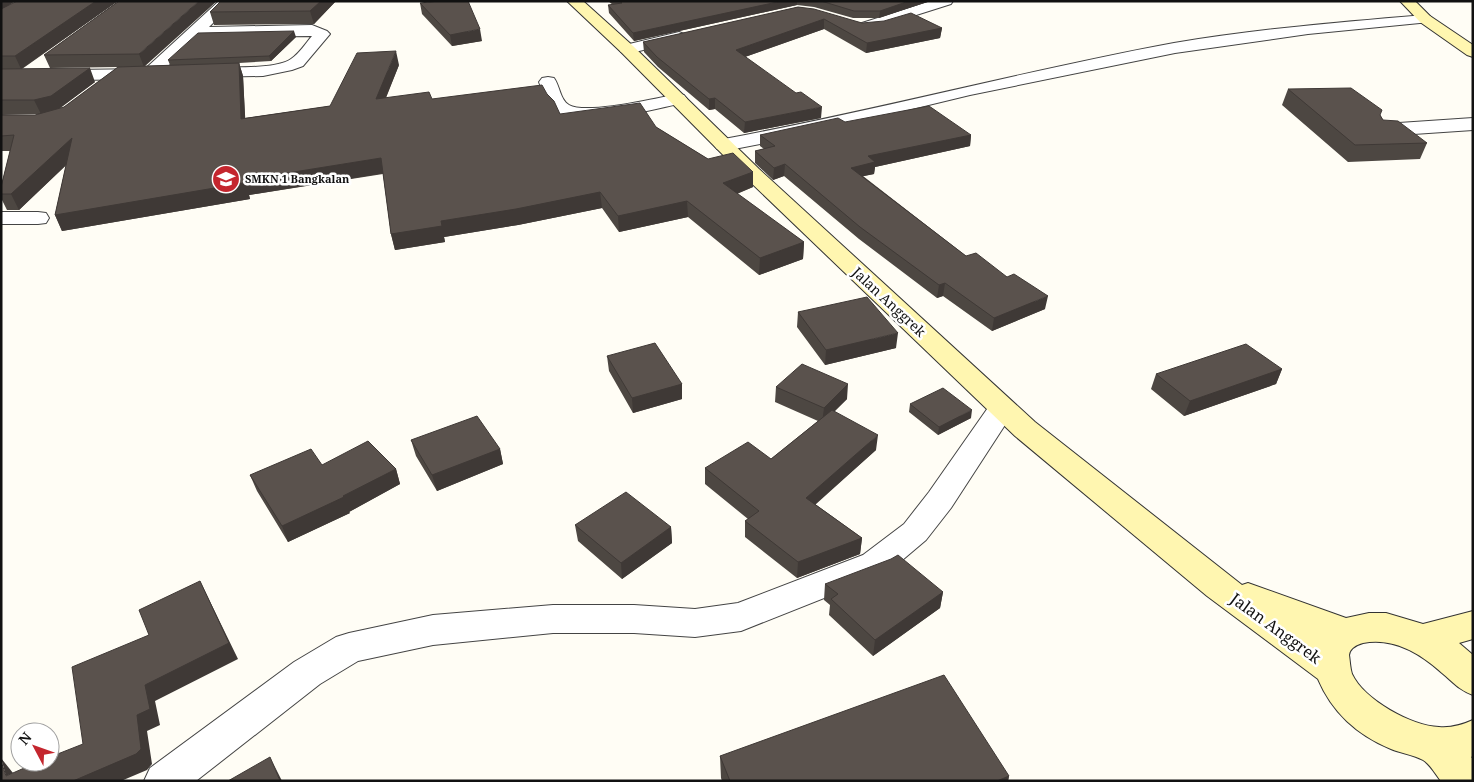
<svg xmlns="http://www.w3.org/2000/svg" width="1474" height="782" viewBox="0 0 1474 782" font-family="'Noto Serif',serif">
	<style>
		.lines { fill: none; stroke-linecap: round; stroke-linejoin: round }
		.street-casing { stroke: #444; stroke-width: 2 }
		.secondary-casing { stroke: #333; stroke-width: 2 }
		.street { fill: #fff; fill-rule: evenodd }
		.secondary { fill: #fff6b0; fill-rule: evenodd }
		.wall { fill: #4d4742 }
		.shaded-wall { fill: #3f3936 }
		.building { fill: #5a524d; stroke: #3f3936 }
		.labels { text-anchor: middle; stroke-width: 5; stroke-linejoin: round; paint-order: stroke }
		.far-poi-label { font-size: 11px; font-weight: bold; fill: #111; stroke: #fff; text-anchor: start }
		.street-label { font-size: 14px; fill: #111; stroke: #fff }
		.near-street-label { font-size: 16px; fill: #111; stroke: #fff }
	</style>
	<rect width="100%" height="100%" fill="#fffdf5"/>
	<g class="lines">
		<g class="street-casing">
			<path id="street" d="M219 1H235L209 27 312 25 327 31 330 34 303 66 292 70 263 76 205 77 199 76 197 72 199 68 205 67C225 67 276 70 291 59 299 54 306 43 312 36L199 37 155 78 149 79 1 81V71L145 69Z
				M931 1H953L951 4 872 29H862L859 26 862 23Z
				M1425 15 1430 16 1432 19 1430 22 1308 34 1175 53 970 95 792 138 724 151 717 149 714 145 717 141 724 139C875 111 1023 71 1174 43 1257 29 1341 22 1425 15Z
				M679 32 684 34 687 37 684 40 627 54 621 52 619 49 621 46Z
				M548 77 554 78C560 86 560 100 569 105 587 115 657 98 678 94L684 95 687 99 684 103 678 104C650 110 580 129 556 113 546 107 543 92 539 82L542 78Z
				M1473 118V130L1384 136 1377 134 1375 130 1377 126 1384 124Z
				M1 212H38L46 213 49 218 46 223 38 224H1Z
				M1002 399 1012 402 1016 408 951 508 926 540 887 573 741 631 695 637 634 633H553L433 645 358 661 320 684 196 781H144L150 768 294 662 336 637 349 633 433 615 553 605H634L695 609 738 603 863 555 904 524 929 492 992 402Z"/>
		</g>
		<g class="secondary-casing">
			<path id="secondary" d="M567 1H583L633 46 759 169 1035 422 1242 585 1248 583 1346 618 1369 613H1386L1423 624 1473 611V639L1459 643 1473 655V695C1459 690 1453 682 1442 673 1420 653 1393 637 1363 643 1356 645 1350 648 1349 655 1350 661 1350 668 1352 674 1364 700 1412 726 1439 727 1451 728 1462 725 1473 720V756L1471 757 1473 759V781H1441C1436 775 1430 764 1423 760 1414 755 1401 753 1391 749 1357 735 1332 712 1318 679L1207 596 1015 436 745 177 621 52Z
				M1400 1H1415L1430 16 1473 45V57L1467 55 1420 22Z"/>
		</g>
		<use href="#street" class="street"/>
		<use href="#secondary" class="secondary"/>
	</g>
	<path class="wall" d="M1 1H15L8 6 17 1H118L22 69 95 82 59 109 64 107 118 67 50 68 44 55 119 1 145 66 170 65 168 60 296 37 271 61 239 63 243 76 245 118 330 106 399 65 386 98 432 99 547 94 560 114 656 127 708 159 753 172V187L737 194 804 242 803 259 759 275 688 217 619 232 602 208 518 225 444 237 445 242 395 250 391 234 383 174 249 195 250 199 62 231 55 215 66 165 19 210H7L1 198V187L10 151H1V115H35L40 114 1 115Z
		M221 1H336L314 24 214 25 210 12Z
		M608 1H930L879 18H853L814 7 797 5 634 41 609 13 608 5H613Z
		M420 3 482 41 452 46 422 14Z
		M798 7 862 23 942 28 940 38 866 53 824 29 745 57 821 118 744 133 715 109 709 110 658 67 644 52 643 42Z
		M1288 89 1380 115 1383 120 1427 143 1420 159 1348 162 1282 105Z
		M845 122 971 135 970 146 875 167 874 174 863 176 966 256 1045 309 992 331 943 296 937 298 859 239 784 176 773 180 755 163V151L764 149 760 146V135Z
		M798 312 896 348 825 365 797 327Z
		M607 356 682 384V399L633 413 609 371Z
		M1282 369 1276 384 1184 416 1151 389 1156 374Z
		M776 387 847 399 834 412 876 450 815 504 862 538 860 554 797 578 745 537V521L748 519 705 484V468L771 459 818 421 775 402Z
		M910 404 971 418 938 435 909 412Z
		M411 440 500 449 503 464 437 491 416 456Z
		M322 465 396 469 400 484 349 512 350 513 288 542 257 491 250 475Z
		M575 525 671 527 672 543 622 579 578 541Z
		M825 584 943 592 940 608 873 656 829 615 830 605 824 600Z
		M720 756 1009 776 1008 781H722L721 778Z"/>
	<path class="shaded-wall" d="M1 1H15L1 10Z
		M96 1H118L21 69 15 56Z
		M199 1H217L144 67 139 54Z
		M321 1H336L314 24 310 11Z
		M782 1H797V5L634 41 633 33Z
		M909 1H930L879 18 880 11Z
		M824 19V29L736 60V50Z
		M942 28 940 38 866 53 867 43Z
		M480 29 482 41 452 46 450 35Z
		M294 31 296 37 271 61 269 56Z
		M396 51 399 65 379 114 376 99Z
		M239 63 243 76 246 133 241 119Z
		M90 68 95 82 57 110 41 114 34 100Z
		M715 98V109L709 110V99Z
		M822 107 821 118 744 133 745 122Z
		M971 135 970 146 875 167 874 174 850 179 851 168 868 156Z
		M72 138 79 153 19 210 11 194Z
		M381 158 385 173 249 195 250 199 62 231 55 215 244 180Z
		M785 164 784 176 773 180 774 168Z
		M753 172V187L723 199V183Z
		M600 192 602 208 518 225 444 237 445 242 395 250 391 234 441 221Z
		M687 201 688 217 619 232 618 216Z
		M804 242 803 259 759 275 760 258Z
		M945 283 943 296 937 298 939 285Z
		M1048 296 1045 309 992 331 994 318Z
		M898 333 896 348 825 365 826 350Z
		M1282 369 1276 384 1184 416 1190 401Z
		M682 384V399L633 413 632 398Z
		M848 384 847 399 822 423 824 408Z
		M972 410 971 418 938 435 939 427Z
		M878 435 876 450 805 514 806 498Z
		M500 449 503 464 437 491 432 475Z
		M396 469 400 484 349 512 350 513 288 542 282 526 343 496Z
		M671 527 672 543 622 579 621 563Z
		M862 538 860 554 797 578 798 562Z
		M200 581 238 659 155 701 160 725 147 731 152 764 147 770 121 781H73L137 715 145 685Z
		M943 592 940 608 873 656 875 640Z
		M270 757 282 781H280Z
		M1 758 13 773 6 776Z
		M1009 776 1008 781H997Z"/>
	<path class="building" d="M17 1H96L15 56H1V9Z
		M119 1H199L139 54 44 55Z
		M221 1H321L310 11 210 12Z
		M439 1H468L480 29 450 35 420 3Z
		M619 1H782L633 33 608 5 622 3Z
		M821 1H909L880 11H854Z
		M798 7 814 9 862 23 884 21 911 13 942 28 867 43 824 19 736 50 796 93 801 92 822 107 745 122 715 98 709 99 657 57 643 42Z
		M294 31 269 56 168 60 198 33Z
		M396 51 376 99 429 92 432 99 542 85 547 94 554 101 560 114 640 103 656 127 708 159 733 153 753 172 723 183 804 242 760 258 687 201 618 216 600 192 516 209 441 221 442 226 391 234 381 158 244 180V183L55 215 72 138 11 194H1V187L14 135 1 136V115H35L64 107 118 67 239 63 241 119 330 106 357 53Z
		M90 68 51 96 34 100H1V69Z
		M1351 88 1382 110 1380 115 1383 120 1398 121 1427 143 1355 145 1288 89Z
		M929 106 971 135 868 156 875 162 851 168 966 256 976 253 1007 277 1014 274 1048 296 994 318 945 283 939 285 860 227 785 164 774 168 755 151 775 146 760 135 838 118 845 122Z
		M867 297 898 333 826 350 798 312Z
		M655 343 682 384 632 398 607 356Z
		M1246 344 1282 369 1190 401 1156 374Z
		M802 364 848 384 824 408 776 387Z
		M943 388 972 410 939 427 910 404Z
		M832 410 878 435 806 498 862 538 798 562 745 521 759 511 705 468 748 442 771 459Z
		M477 416 500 449 432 475 411 440Z
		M368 441 396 469 343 496 344 497 282 526 250 475 311 449 322 465Z
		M626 492 671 527 621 563 575 525Z
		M898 555 943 592 875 640 831 599 838 594 825 584 891 559Z
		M200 581 229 643 145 685 150 709 137 715 141 749 136 754 73 781H1V761L6 776 38 762H50V757L83 744 72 667 149 635 139 610Z
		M944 675 1009 776 997 781H730L720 756Z
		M270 757 280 781H228Z"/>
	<defs>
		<g id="school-disc" transform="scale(1.4375)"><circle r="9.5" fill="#c4262e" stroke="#fff"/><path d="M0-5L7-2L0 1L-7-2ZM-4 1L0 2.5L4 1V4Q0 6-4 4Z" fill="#fff"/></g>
	</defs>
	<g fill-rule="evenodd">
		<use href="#school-disc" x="226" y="179"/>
	</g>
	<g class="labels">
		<g class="far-poi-label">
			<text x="245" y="183">SMKN 1 Bangkalan</text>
		</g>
		<g class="street-label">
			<text transform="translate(889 302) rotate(43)" y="5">Jalan Anggrek</text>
		</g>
		<g class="near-street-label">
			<text transform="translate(1276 628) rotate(36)" y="6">Jalan Anggrek</text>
		</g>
	</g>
	<rect width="1474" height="782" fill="none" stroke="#111111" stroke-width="5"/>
	<g transform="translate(35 747) rotate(311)"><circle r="24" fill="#ffffff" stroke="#a0a0a0"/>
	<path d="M0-4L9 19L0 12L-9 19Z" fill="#c4262e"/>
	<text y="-8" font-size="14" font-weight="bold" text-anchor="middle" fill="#111111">N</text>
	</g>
</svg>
